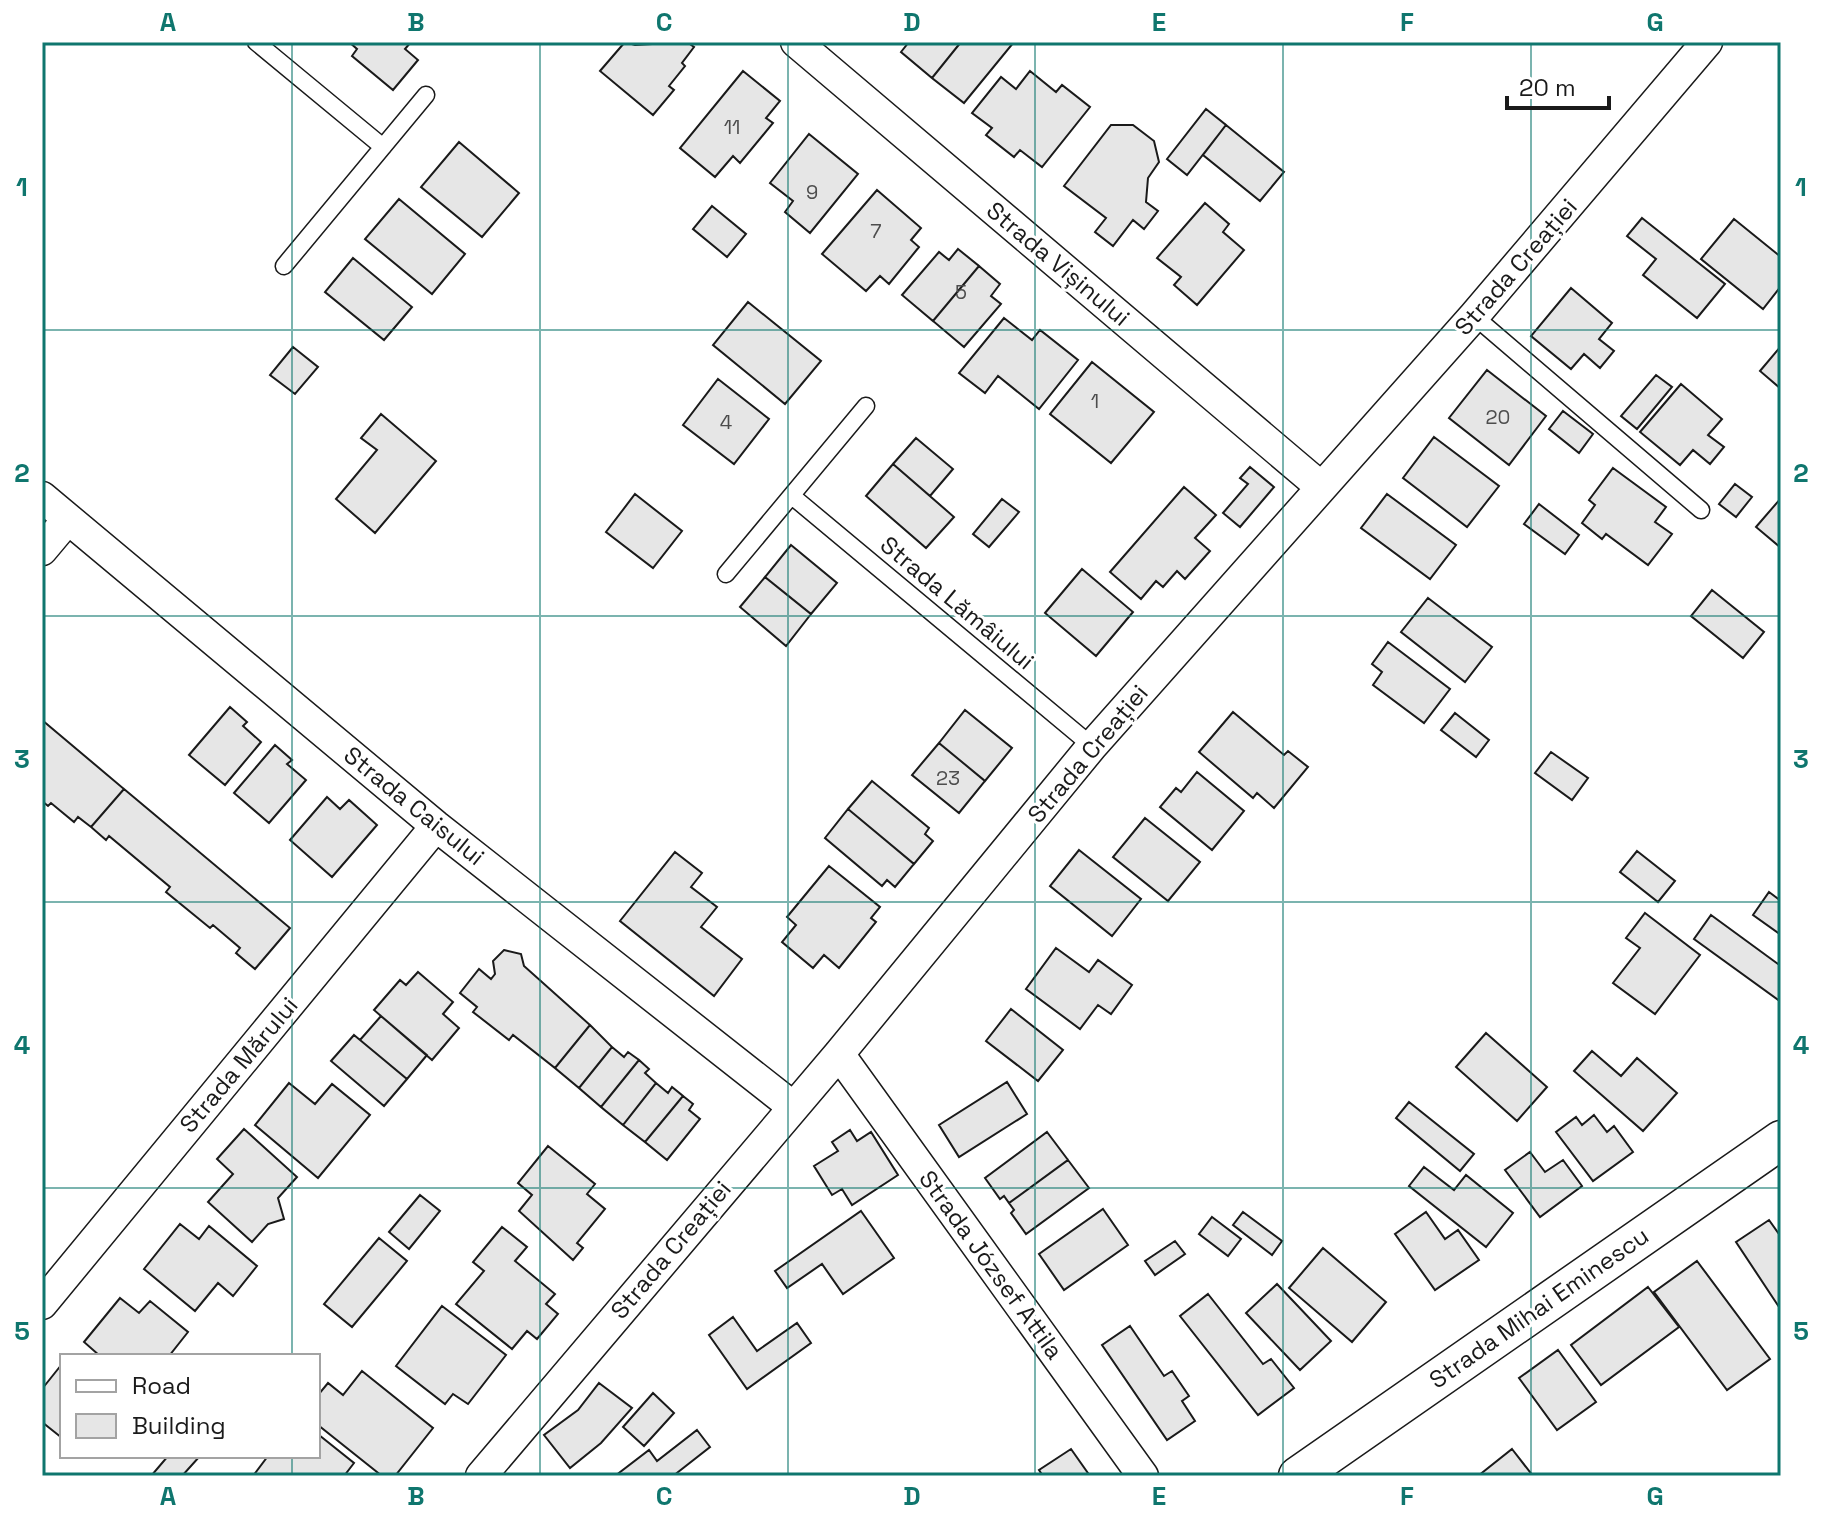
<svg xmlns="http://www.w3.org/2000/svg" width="1823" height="1518" viewBox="0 0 1823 1518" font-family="'Space Grotesk',sans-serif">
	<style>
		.building { fill: #e6e6e6; stroke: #1a1a1a; stroke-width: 2 }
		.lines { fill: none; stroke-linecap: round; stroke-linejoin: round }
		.service-casing { stroke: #1a1a1a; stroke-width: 19 }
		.minor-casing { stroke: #1a1a1a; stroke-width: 33 }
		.tertiary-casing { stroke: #1a1a1a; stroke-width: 41 }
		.service { stroke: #fff; stroke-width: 16 }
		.minor { stroke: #fff; stroke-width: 30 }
		.tertiary { stroke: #fff; stroke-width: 38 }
		.grid { fill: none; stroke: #0f766e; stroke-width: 2; stroke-opacity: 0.55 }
		.labels { text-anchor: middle; stroke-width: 6; stroke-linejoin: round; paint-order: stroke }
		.number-label { font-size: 20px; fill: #4d4d4d }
		.street-label { font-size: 24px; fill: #1a1a1a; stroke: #fff }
		.neatline { fill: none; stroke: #0f766e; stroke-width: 3 }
		.grid-label { font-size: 26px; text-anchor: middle; font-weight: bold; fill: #0f766e }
	</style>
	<rect width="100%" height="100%" fill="#fff"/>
	<path class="building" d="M349 42H411L405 49 418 60 393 90 352 56 357 49Z
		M625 42 635 45 687 42 694 47 682 63 685 66 669 86 674 90 653 115 600 71Z
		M909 42H961L932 78 901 52Z
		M961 42H1014L964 103 932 78Z
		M743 71 780 101 766 118 773 123 740 163 733 156 715 177 680 148Z
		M1030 71 1056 92 1062 85 1090 107 1042 167 1020 150 1014 157 986 135 992 128 972 113 1001 77 1016 89Z
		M1206 109 1226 125 1187 175 1167 159Z
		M1111 125H1133L1154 141 1159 162 1148 178 1146 202 1158 211 1144 229 1133 220 1113 246 1095 232 1106 218 1064 186Z
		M1226 125 1284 172 1260 201 1203 155Z
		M809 134 858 174 810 233 785 212 793 201 770 183Z
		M459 142 519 193 482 237 421 187Z
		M877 190 921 228 911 240 919 247 889 284 880 276 866 291 822 254Z
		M399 199 465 254 432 294 365 239Z
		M1205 203 1229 224 1223 232 1244 250 1197 305 1174 285 1181 277 1157 258Z
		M712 206 746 234 727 257 693 229Z
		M1642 218 1725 284 1697 318 1643 275 1656 259 1627 236Z
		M1734 219 1781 257V286L1763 309 1701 259Z
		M958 249 979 266 933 321 902 295 939 252 949 260Z
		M353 258 412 307 384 340 325 292Z
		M979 266 1000 284 991 296 1001 304 964 347 933 321Z
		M1571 288 1612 323 1599 339 1614 351 1600 368 1584 354 1571 369 1531 336Z
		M748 302 821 361 785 404 713 345Z
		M1004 318 1032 340 1040 330 1078 360 1039 409 998 376 985 393 959 373Z
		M1781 346V389L1760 371Z
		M293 347 318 367 295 394 270 375Z
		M1092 362 1154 412 1111 463 1050 414Z
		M1487 370 1546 416 1509 465 1449 418Z
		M1656 375 1672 387 1637 429 1621 416Z
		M718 379 769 419 734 464 683 425Z
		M1681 384 1722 419 1708 435 1724 447 1710 464 1693 450 1680 465 1640 432Z
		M1563 411 1593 434 1579 453 1549 429Z
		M381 414 436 461 375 533 336 499 377 450 361 438Z
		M1434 437 1499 486 1467 527 1403 478Z
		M916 438 953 469 930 496 893 464Z
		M893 464 954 517 926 548 866 496Z
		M1250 467 1274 487 1240 527 1223 513 1248 484 1240 478Z
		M1613 468 1666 507 1655 522 1672 534 1648 565 1606 534 1602 539 1582 523 1595 505 1589 500Z
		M1735 484 1752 497 1736 517 1719 504Z
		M1184 487 1216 515 1195 538 1210 551 1185 579 1177 571 1163 587 1156 581 1141 599 1110 572Z
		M635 494 682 531 653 568 606 532Z
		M1387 494 1456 545 1430 579 1361 528Z
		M1781 498V548L1756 527Z
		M1002 499 1019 512 989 547 973 534Z
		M1539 504 1579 535 1565 554 1524 524Z
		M791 545 837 583 811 614 765 577Z
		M1082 569 1133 612 1096 656 1045 613Z
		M765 577 811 614 786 646 740 607Z
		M1712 590 1764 632 1743 658 1691 616Z
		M1428 598 1492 647 1465 682 1401 632Z
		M1388 642 1450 689 1424 723 1373 685 1382 672 1372 664Z
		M230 707 247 722 243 726 261 742 225 785 189 755Z
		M965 710 1012 748 985 781 939 743Z
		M1233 712 1284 755 1288 751 1308 767 1274 808 1257 793 1253 798 1199 752Z
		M1455 713 1489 740 1476 757 1441 730Z
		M42 720 124 789 91 827 78 817 74 822 51 803 48 806 42 801Z
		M939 743 985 781 959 813 912 775Z
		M275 745 292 760 287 764 306 780 269 823 234 793Z
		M1551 752 1588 778 1572 800 1535 773Z
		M1197 772 1244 811 1212 850 1160 807 1176 788 1181 792Z
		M872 781 929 828 925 834 933 841 914 864 848 809Z
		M124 789 290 928 255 969 236 953 240 948 213 925 210 928 166 892 170 887 109 836 106 840 91 827Z
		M327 797 340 809 349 800 377 825 332 877 290 840Z
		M848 809 914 864 895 887 887 880 882 886 825 838Z
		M1145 818 1200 862 1168 901 1113 857Z
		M1079 850 1141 899 1112 936 1050 886Z
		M1637 851 1675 881 1658 902 1620 872Z
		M675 852 702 873 691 887 717 907 701 927 742 959 714 996 620 921Z
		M829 866 880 907 871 918 876 922 839 968 824 955 813 968 782 942 796 925 787 917Z
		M1769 892 1781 901V935L1753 915Z
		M1645 913 1700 955 1655 1014 1613 983 1640 948 1626 938Z
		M1711 915 1778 964 1781 961V1002L1694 939Z
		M1056 948 1089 972 1098 960 1132 985 1111 1014 1098 1005 1080 1029 1026 989Z
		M504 950 521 954 524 966 590 1025 555 1068 513 1035 509 1040 473 1012 477 1007 460 993 479 969 491 979 495 974 493 961Z
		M418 972 453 1002 443 1014 459 1028 432 1060 374 1010 400 980 406 985Z
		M1011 1009 1063 1050 1038 1081 986 1041Z
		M381 1016 427 1055 407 1079 360 1040Z
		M590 1025 612 1047 579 1088 555 1068Z
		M1486 1033 1547 1087 1517 1121 1456 1067Z
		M354 1035 407 1079 384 1106 331 1061Z
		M612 1047 624 1057 628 1052 639 1060 601 1107 579 1088Z
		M1592 1051 1621 1076 1637 1058 1677 1093 1643 1131 1574 1071Z
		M639 1060 649 1069 645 1073 656 1083 623 1125 601 1107Z
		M1007 1082 1027 1114 959 1157 939 1125Z
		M289 1083 315 1104 332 1084 370 1115 318 1178 255 1125Z
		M656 1083 668 1093 672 1087 683 1096 645 1142 623 1125Z
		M683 1096 693 1104 689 1110 700 1119 667 1160 645 1142Z
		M1409 1102 1474 1154 1460 1171 1396 1118Z
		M1594 1115 1607 1132 1614 1126 1633 1152 1593 1181 1556 1132 1576 1117 1582 1125Z
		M244 1129 297 1177 278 1198 284 1219 268 1224 252 1242 208 1202 233 1174 217 1159Z
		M850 1130 857 1141 871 1132 898 1175 852 1205 842 1189 832 1195 814 1166 838 1151 832 1142Z
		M1047 1132 1068 1160 1009 1203 1004 1196 1000 1199 985 1178Z
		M548 1146 595 1184 587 1194 605 1209 577 1243 583 1248 573 1260 519 1211 532 1195 518 1183Z
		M1530 1152 1545 1172 1563 1160 1582 1186 1540 1217 1505 1170Z
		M1068 1160 1089 1188 1026 1234 1011 1213 1014 1210 1009 1203Z
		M1424 1167 1454 1190 1466 1175 1513 1213 1486 1247 1409 1186Z
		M420 1195 440 1211 409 1249 389 1232Z
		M1103 1209 1128 1245 1064 1290 1039 1254Z
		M861 1211 894 1258 843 1294 822 1264 787 1288 775 1271Z
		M1243 1212 1282 1241 1272 1255 1233 1225Z
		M1426 1212 1445 1239 1458 1230 1479 1260 1435 1290 1395 1234Z
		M1212 1217 1241 1239 1228 1256 1199 1234Z
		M1769 1220 1781 1237V1310L1736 1242Z
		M180 1224 199 1239 209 1226 257 1266 233 1296 218 1283 195 1311 144 1269Z
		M502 1227 527 1247 515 1261 555 1294 546 1304 558 1314 537 1339 527 1331 512 1349 456 1304 484 1271 473 1262Z
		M379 1238 407 1261 352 1327 324 1304Z
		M1175 1241 1185 1254 1155 1275 1145 1261Z
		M1323 1248 1386 1302 1352 1342 1289 1288Z
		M1697 1261 1770 1359 1727 1390 1654 1292Z
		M1277 1284 1331 1341 1300 1370 1246 1313Z
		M1648 1287 1679 1327 1601 1385 1571 1345Z
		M1208 1294 1263 1364 1271 1359 1294 1388 1258 1415 1180 1316Z
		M120 1298 139 1313 150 1301 188 1332 169 1356H100L84 1342Z
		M442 1306 506 1355 468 1404 453 1394 445 1404 396 1366Z
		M733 1317 757 1351 797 1323 811 1343 747 1389 709 1335Z
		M1130 1326 1164 1376 1172 1371 1189 1396 1182 1401 1195 1421 1167 1440 1102 1345Z
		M1558 1350 1596 1402 1557 1430 1519 1378Z
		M62 1364V1438L42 1422V1389Z
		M362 1371 433 1428 395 1476H382L318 1425V1395L328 1383 343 1395Z
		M599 1383 632 1408 601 1443 570 1468 544 1435 578 1410Z
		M653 1393 674 1413 644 1446 623 1427Z
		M697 1430 710 1447 673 1476H615L649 1450 657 1461Z
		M319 1435 354 1463 344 1476H253L268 1456H318Z
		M1071 1449 1090 1476H1043L1039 1470Z
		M1512 1449 1533 1476H1478Z
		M168 1456H200L182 1476H151Z"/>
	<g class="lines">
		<g class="service-casing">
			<path id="service" d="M256 42 383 147
				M284 266 426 95
				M1474 316 1701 510
				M792 496 1092 746
				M726 574 866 406"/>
		</g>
		<g class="minor-casing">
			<path id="minor" d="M796 42 1321 487
				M42 497 436 826 792 1106
				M42 550 68 519
				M839 1054 1143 1476
				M42 1304 436 826
				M481 1476 839 1054 1092 746 1474 316 1707 42"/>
		</g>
		<g class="tertiary-casing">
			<path id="tertiary" d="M1298 1476 1781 1140"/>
		</g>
		<use href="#service" class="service"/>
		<use href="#minor" class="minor"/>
		<use href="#tertiary" class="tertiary"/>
	</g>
	<path class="grid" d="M292 42V1356M540 42V1476M788 42V1476M1035 42V1476M1283 42V1476M1531 42V1476M42 330H1781M42 616H1781M42 902H1781M42 1188H1781M292 1456V1476"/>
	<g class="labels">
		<g class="number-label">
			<text x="732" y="134">11</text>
			<text x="812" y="199">9</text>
			<text x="876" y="238">7</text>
			<text x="961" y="299">5</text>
			<text x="1095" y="408">1</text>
			<text x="1498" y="424">20</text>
			<text x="726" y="429">4</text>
			<text x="948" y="785">23</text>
		</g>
		<g class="street-label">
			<text transform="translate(1058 264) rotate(40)" y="8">Strada Vișinului</text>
			<text transform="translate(1516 267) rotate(-49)" y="8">Strada Creației</text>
			<text transform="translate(957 603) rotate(40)" y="8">Strada Lămâiului</text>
			<text transform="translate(1088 754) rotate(-50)" y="8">Strada Creației</text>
			<text transform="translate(414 806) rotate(39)" y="8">Strada Caisului</text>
			<text transform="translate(239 1065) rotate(-50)" y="8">Strada Mărului</text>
			<text transform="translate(671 1250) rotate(-50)" y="8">Strada Creației</text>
			<text transform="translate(991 1265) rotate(54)" y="8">Strada József Attila</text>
			<text transform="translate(1539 1308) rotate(-35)" y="8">Strada Mihai Eminescu</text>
		</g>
	</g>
	<rect width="1823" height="1518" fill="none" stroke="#ffffff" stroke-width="88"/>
	<rect x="60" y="1354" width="260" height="104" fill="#ffffff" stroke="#a3a3a3" stroke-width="2"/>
	<rect x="76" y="1380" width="40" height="12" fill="#ffffff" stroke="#a3a3a3" stroke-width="2"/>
	<text x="132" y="1394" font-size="24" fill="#1a1a1a">Road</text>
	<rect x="76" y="1414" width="40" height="24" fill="#e6e6e6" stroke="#a3a3a3" stroke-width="2"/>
	<text x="132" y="1434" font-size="24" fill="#1a1a1a">Building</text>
	<path d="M1507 96v12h102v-12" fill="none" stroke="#1a1a1a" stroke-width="4"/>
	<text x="1519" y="96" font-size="24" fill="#1a1a1a" stroke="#ffffff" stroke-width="6" paint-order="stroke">20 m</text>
	<rect x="44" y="44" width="1735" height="1430" class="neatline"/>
	<g class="grid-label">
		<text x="168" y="31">A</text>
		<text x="416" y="31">B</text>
		<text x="664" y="31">C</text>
		<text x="912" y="31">D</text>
		<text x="1159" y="31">E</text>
		<text x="1407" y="31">F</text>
		<text x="1655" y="31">G</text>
		<text x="22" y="196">1</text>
		<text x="1801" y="196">1</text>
		<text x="22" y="482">2</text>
		<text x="1801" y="482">2</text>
		<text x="22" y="768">3</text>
		<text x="1801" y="768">3</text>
		<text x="22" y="1054">4</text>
		<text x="1801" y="1054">4</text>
		<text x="22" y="1340">5</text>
		<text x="1801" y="1340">5</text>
		<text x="168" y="1505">A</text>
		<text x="416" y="1505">B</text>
		<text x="664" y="1505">C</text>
		<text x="912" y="1505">D</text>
		<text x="1159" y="1505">E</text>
		<text x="1407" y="1505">F</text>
		<text x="1655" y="1505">G</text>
	</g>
</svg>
